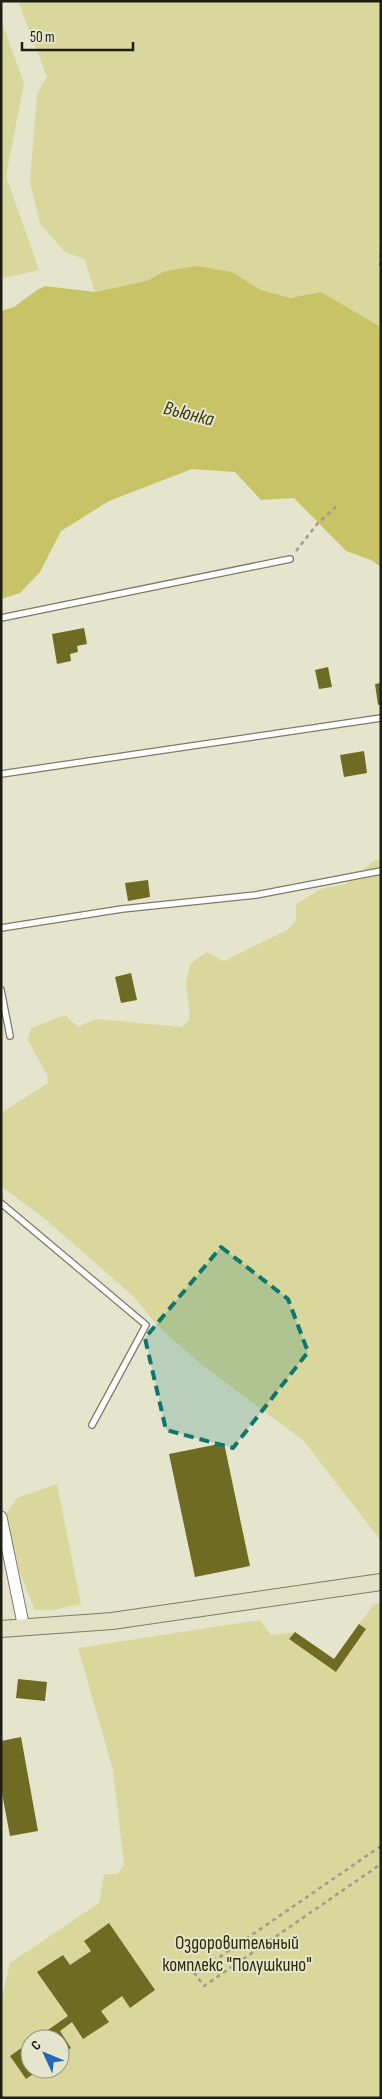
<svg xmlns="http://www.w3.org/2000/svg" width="382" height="2099" viewBox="0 0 382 2099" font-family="'Sofia Sans Condensed',sans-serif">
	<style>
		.green { fill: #d9d79c; fill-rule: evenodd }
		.water { fill: #c8c367 }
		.building { fill: #6f6b23 }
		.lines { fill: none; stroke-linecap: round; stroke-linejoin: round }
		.service-casing { stroke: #7c7b66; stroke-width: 8 }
		.minor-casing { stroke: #7c7b66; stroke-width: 13 }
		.secondary-casing { stroke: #7c7b66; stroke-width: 18 }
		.path { stroke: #9c9c8a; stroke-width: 2.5; stroke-dasharray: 4 4; stroke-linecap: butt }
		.service { stroke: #fff; stroke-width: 5.5 }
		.minor { stroke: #fff; stroke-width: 11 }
		.secondary { stroke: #e2e0c5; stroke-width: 16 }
		.marked { fill: #0f766e; fill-opacity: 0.2; stroke: #0f766e; stroke-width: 4; stroke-dasharray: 10 6; stroke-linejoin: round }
		.labels { text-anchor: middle; stroke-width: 4; stroke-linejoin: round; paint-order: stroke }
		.park-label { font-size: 19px; fill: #2e2b02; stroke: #e5e5cd }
		.water-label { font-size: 20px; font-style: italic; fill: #3c3a12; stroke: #e5e5cd }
	</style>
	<rect width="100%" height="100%" fill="#e5e5cd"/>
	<path class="green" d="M18 1H381V327L321 292 290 298 261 290 232 272 165 271 146 281 95 292 84 259 65 252 40 224 30 182 37 93 47 77Z
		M1 20 24 83 6 176 39 270 1 279Z
		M375 860H381V1541L304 1441 202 1365 159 1327 133 1296 45 1219 1 1186V1113L48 1083 47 1075 28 1040 31 1028 65 1015 78 1027 96 1019 182 1027 190 1019 186 983 190 964 207 952 224 961 287 930 296 921V904L321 889 346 884Z
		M57 1484 81 1604 53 1610H35L20 1573 6 1514 17 1498Z
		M381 1603V2098H1V2002L10 1963 99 1903 104 1874H117L124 1865 113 1770 78 1648 260 1620 271 1635 295 1632 334 1659 374 1604ZM30 2039H60V2069H30Z"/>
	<path class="water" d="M198 266 232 272 261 290 290 298 321 292 381 327V567L371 560 346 551 294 498 261 500 235 472 192 469 109 501 61 531 40 572 20 593 1 599V311L14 307 37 290 45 286 95 292 146 281 165 271Z"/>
	<path class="building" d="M84 628 87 644 77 646 78 652 70 654 71 661 57 664 52 634Z
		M328 667 332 687 319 689 315 670Z
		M381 683V704L378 705 375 684Z
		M364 751 367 773 344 777 340 755Z
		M148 880 150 897 128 901 125 883Z
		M131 973 137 1000 121 1003 115 977Z
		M224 1443 250 1566 195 1577 169 1454Z
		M359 1624 366 1629 336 1672 289 1639 295 1632 334 1659Z
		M18 1679 47 1682 45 1701 16 1698Z
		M21 1737 38 1831 10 1836 1 1788V1741Z
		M109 1923 155 1990 130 2008 122 1996 101 2011 109 2022 83 2039 72 2022 60 2031 71 2048 60 2055V2039H35L68 2016 37 1972 63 1955 70 1965 91 1951 84 1941Z
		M30 2042V2069H40L26 2079 10 2056Z"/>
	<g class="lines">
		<g class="service-casing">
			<path id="service" d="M1 618 290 559
				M1 774 381 718
				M1 928 122 909 256 895 381 871
				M1 990 10 1036
				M1 1203 146 1325 92 1425"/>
		</g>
		<g class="minor-casing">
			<path id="minor" d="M1 1517 24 1628"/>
		</g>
		<g class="secondary-casing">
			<path id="secondary" d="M1 1629 112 1621 381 1582"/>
		</g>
		<path class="path" d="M380 266 381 245
			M296 551 318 523 339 504
			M381 1846 195 1974 204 1986 381 1864"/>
		<use href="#service" class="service"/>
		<use href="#minor" class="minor"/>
		<use href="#secondary" class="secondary"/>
	</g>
	<path class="marked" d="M221 1247 288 1299 308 1352 233 1448 166 1430 145 1338Z"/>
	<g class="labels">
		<g class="park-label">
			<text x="237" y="1949">Оздоровительный<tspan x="237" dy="22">комплекс "Полушкино"</tspan></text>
		</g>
		<g class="water-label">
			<text transform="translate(189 413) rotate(14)" y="7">Вьюнка</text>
		</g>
	</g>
	<rect width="382" height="2099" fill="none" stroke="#1e1e15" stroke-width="5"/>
	<g transform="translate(45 2054) rotate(314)"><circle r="24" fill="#e5e5cd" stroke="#959583"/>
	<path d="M0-4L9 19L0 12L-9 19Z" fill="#2666b8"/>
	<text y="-8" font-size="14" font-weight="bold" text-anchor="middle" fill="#1e1e15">С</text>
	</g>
	<path d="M22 42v8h111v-8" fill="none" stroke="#1e1e15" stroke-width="2.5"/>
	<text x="30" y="42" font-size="15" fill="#1e1e15" stroke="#e5e5cd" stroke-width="4" paint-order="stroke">50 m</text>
</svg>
